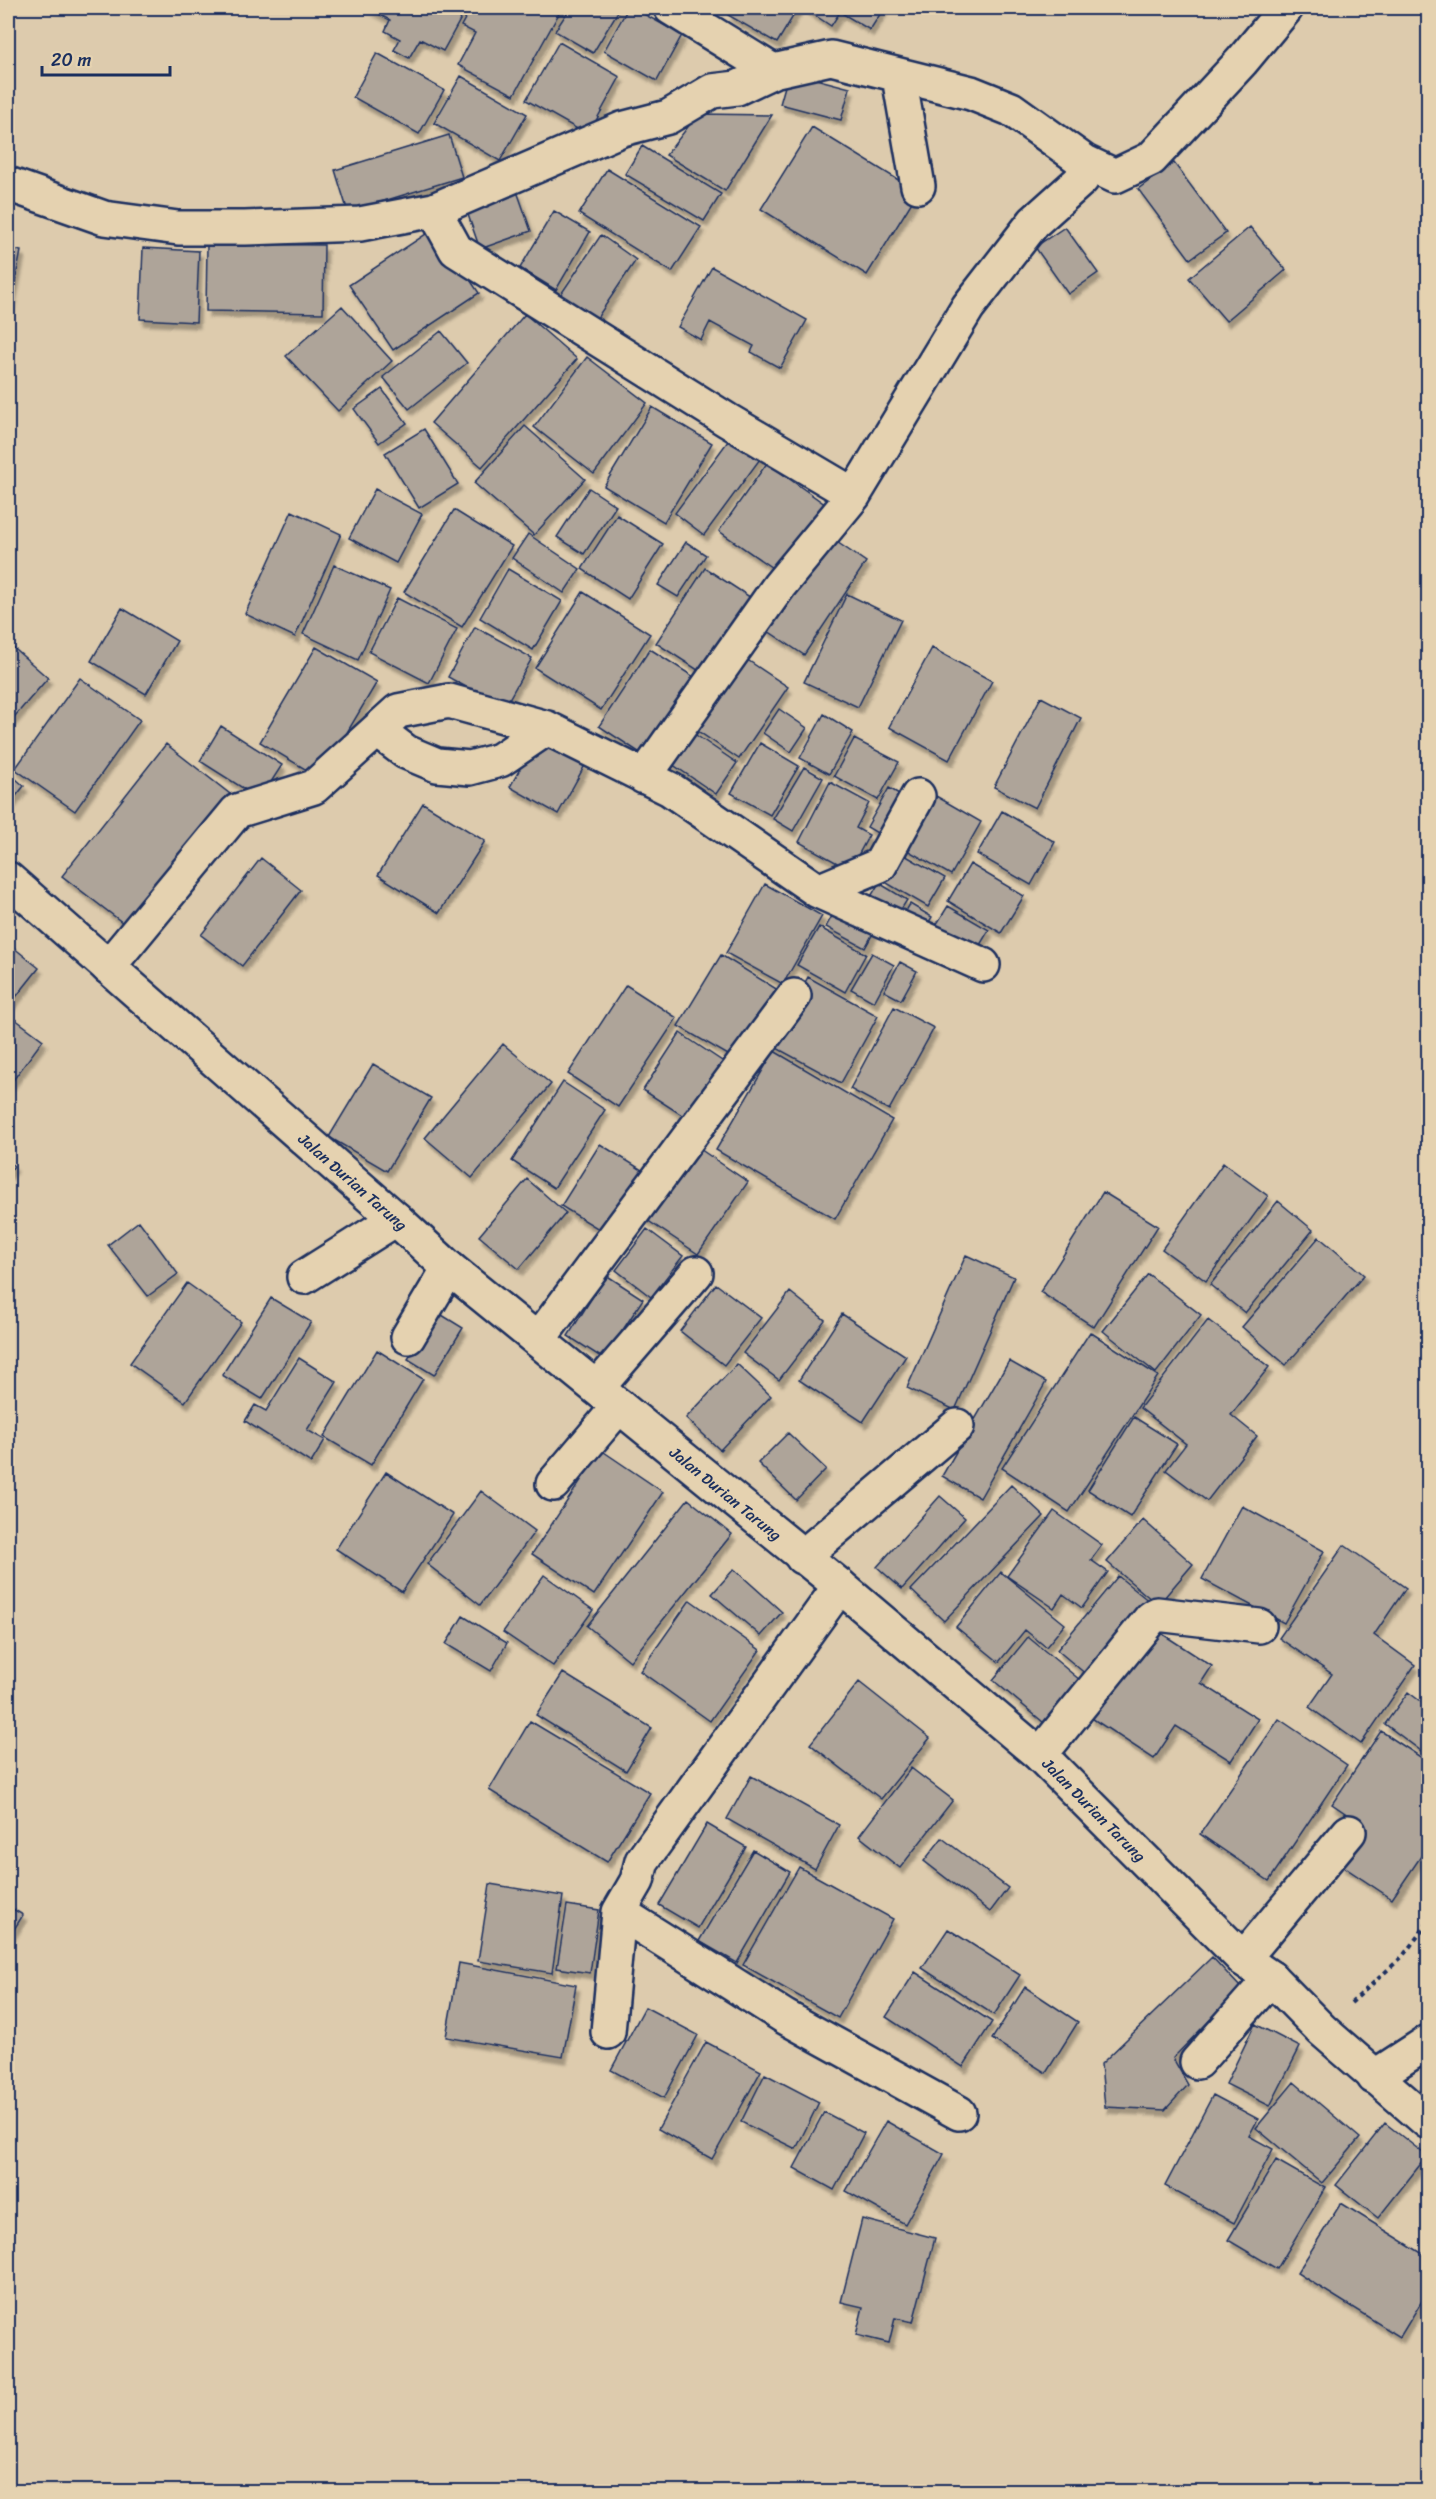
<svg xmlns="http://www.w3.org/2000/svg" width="1436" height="2499" viewBox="0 0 1436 2499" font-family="Sriracha,sans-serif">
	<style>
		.building { fill: #aea499; stroke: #1b2f5e; stroke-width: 1.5; filter: url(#shadow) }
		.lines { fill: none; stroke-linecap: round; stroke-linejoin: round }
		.street-casing { stroke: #1b2f5e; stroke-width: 38 }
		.secondary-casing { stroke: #1b2f5e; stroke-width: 38 }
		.path { stroke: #1b2f5e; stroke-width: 4; stroke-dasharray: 4.5 4.5; stroke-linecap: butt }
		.street { stroke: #e5d2b0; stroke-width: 33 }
		.secondary { stroke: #e5d2b0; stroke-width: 33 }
		.labels { text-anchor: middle; stroke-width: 4.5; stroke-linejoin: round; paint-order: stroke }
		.street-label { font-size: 16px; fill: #1b2f5e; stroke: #e5d2b0 }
	</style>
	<defs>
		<filter id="shadow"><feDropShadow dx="3.5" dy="6" stdDeviation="1.5" flood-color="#0004"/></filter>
	</defs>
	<rect width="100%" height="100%" fill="#ddcbad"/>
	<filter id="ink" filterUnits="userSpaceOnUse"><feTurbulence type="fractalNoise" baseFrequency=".0167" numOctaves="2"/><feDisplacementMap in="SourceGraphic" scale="12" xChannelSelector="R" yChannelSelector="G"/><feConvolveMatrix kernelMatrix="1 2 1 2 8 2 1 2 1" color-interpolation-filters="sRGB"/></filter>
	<g filter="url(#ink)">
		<path class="building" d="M459 8 465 11 443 51 420 39 409 58 394 50 400 39 385 31 390 20 369 9Z
			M471 8H562L514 95 458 65 475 33 461 26Z
			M570 8H620L593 53 555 31Z
			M628 8H633L682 35 657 81 604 51Z
			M733 8H798L777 43 728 15Z
			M804 8H884L870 30 840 12 831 26Z
			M559 42 620 77 588 135 526 100Z
			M377 53 444 90 419 134 353 97Z
			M789 72 850 88 841 120 780 104Z
			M461 76 527 114 500 161 434 123Z
			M698 114 772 115 725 191 666 155Z
			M812 127 918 192 867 275 761 209Z
			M449 135 462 177 348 212 335 170Z
			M642 146 721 194 704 221 625 174Z
			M1174 163 1226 233 1190 259 1138 189Z
			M607 169 701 227 672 272 579 214Z
			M517 191 531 231 480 249 466 209Z
			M554 211 590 232 556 290 520 268Z
			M1065 227 1098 273 1068 294 1035 247Z
			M1250 227 1286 270 1226 321 1189 278Z
			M435 228 479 293 393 350 349 285Z
			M601 235 636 260 595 321 559 297Z
			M207 244 324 245 323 313 206 311Z
			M8 248 21 251 9 312H8Z
			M143 248 199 251 196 322 140 319Z
			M712 267 807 320 780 368 751 352 754 346 710 322 701 340 678 327Z
			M342 306 392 361 338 411 286 356Z
			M525 314 577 359 482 467 431 423Z
			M441 331 467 363 409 409 383 377Z
			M587 357 647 403 594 474 534 427Z
			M382 389 407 423 379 443 354 409Z
			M652 407 712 443 664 522 604 486Z
			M525 426 585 479 534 535 474 483Z
			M424 429 458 484 419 508 385 453Z
			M734 433 763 455 704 535 675 513Z
			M767 463 826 505 778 572 719 531Z
			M589 488 616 506 584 554 557 537Z
			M375 489 422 514 396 563 349 538Z
			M454 510 512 546 462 627 404 592Z
			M292 511 341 534 295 637 245 614Z
			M617 515 663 544 628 599 582 569Z
			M528 534 580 569 564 593 512 558Z
			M828 536 866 562 804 655 765 629Z
			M686 542 706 555 678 597 658 585Z
			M334 565 390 590 358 660 303 634Z
			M705 568 756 601 707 676 656 643Z
			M508 569 562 601 533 650 480 618Z
			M583 592 650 634 601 710 535 668Z
			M847 594 901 620 858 707 804 682Z
			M397 598 457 629 429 683 369 652Z
			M122 608 177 641 146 694 91 661Z
			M475 627 532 658 504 708 448 677Z
			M8 643 48 678 8 724Z
			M316 647 377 682 320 778 260 742Z
			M932 648 992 681 949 760 889 727Z
			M650 649 705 684 654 762 599 726Z
			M737 653 788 687 739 759 689 725Z
			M80 678 140 720 75 811 15 769Z
			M1041 697 1081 718 1035 808 994 787Z
			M779 709 807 728 791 752 763 733Z
			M824 714 853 732 829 774 800 758Z
			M221 726 282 765 260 799 200 761Z
			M687 729 737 763 716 794 666 760Z
			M537 738 585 765 558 814 510 787Z
			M854 739 899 762 878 800 834 776Z
			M760 743 799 766 770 815 731 793Z
			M166 744 230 794 127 926 62 876Z
			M804 767 823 778 793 831 773 819Z
			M8 772 24 786 8 806Z
			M830 782 869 803 856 828 869 835 850 870 799 842Z
			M889 788 911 801 889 840 867 827Z
			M929 792 981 822 951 875 898 845Z
			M423 803 485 841 439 913 378 875Z
			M1002 811 1055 842 1031 885 977 854Z
			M901 853 945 878 928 907 885 882Z
			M261 858 301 890 242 966 201 935Z
			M970 864 1024 896 1001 933 948 901Z
			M879 883 907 900 895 919 867 903Z
			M765 884 822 916 783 984 726 953Z
			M910 904 932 917 922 934 900 921Z
			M838 905 877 926 865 948 826 927Z
			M948 906 989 930 974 955 933 930Z
			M819 927 866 954 845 992 797 965Z
			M8 943 39 968 8 1007Z
			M872 953 894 965 874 1002 851 989Z
			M721 955 778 990 735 1059 678 1026Z
			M900 962 917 971 901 1000 884 991Z
			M808 977 878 1016 841 1083 771 1045Z
			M626 985 677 1018 618 1107 568 1074Z
			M894 1007 934 1028 889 1110 850 1089Z
			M15 1019 43 1040 8 1087V1028Z
			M680 1033 728 1065 691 1121 643 1090Z
			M503 1044 551 1084 472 1178 425 1138Z
			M774 1051 892 1120 835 1219 716 1150Z
			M373 1064 431 1098 387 1171 329 1137Z
			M563 1082 605 1110 554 1188 512 1161Z
			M600 1144 650 1175 612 1237 561 1206Z
			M694 1145 748 1182 698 1254 644 1218Z
			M8 1161 14 1166 8 1174Z
			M1223 1163 1268 1196 1206 1281 1162 1249Z
			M527 1179 566 1213 519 1269 479 1236Z
			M1103 1192 1158 1226 1094 1327 1040 1292Z
			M1278 1201 1313 1230 1245 1313 1210 1285Z
			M139 1221 178 1274 148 1296 108 1245Z
			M647 1229 683 1256 651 1297 616 1270Z
			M1319 1237 1364 1275 1286 1365 1242 1327Z
			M966 1255 1014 1277 955 1410 907 1388Z
			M1148 1274 1201 1315 1156 1373 1103 1331Z
			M606 1275 643 1299 604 1359 568 1336Z
			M187 1283 241 1322 185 1402 130 1363Z
			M716 1284 761 1318 724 1365 680 1331Z
			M790 1292 825 1320 779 1380 743 1353Z
			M271 1298 311 1322 262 1399 222 1375Z
			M437 1312 463 1328 434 1375 408 1359Z
			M842 1314 906 1356 863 1422 799 1380Z
			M1208 1320 1269 1367 1231 1415 1257 1436 1207 1501 1166 1470 1186 1444 1140 1408Z
			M1090 1332 1158 1376 1069 1512 1002 1468Z
			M377 1350 423 1379 371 1465 324 1437Z
			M299 1358 337 1382 307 1430 325 1440 311 1463 245 1421 255 1405 266 1411Z
			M1009 1361 1046 1382 980 1498 942 1476Z
			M737 1364 771 1396 720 1450 686 1418Z
			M1134 1417 1177 1444 1130 1517 1088 1490Z
			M788 1433 826 1469 796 1500 758 1463Z
			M601 1450 663 1492 594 1595 532 1554Z
			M386 1472 453 1515 402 1592 336 1549Z
			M1011 1485 1044 1516 944 1621 911 1590Z
			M481 1491 535 1531 480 1605 427 1564Z
			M940 1496 965 1518 902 1589 877 1567Z
			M688 1499 732 1534 630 1661 587 1626Z
			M1242 1506 1324 1551 1284 1623 1202 1579Z
			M1054 1511 1102 1545 1091 1560 1108 1572 1082 1608 1063 1594 1054 1608 1007 1576Z
			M1143 1520 1193 1564 1158 1605 1107 1562Z
			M1344 1545 1406 1588 1374 1635 1415 1665 1361 1744 1309 1707 1332 1674 1279 1638Z
			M734 1569 782 1612 761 1636 712 1594Z
			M1001 1572 1065 1624 1046 1647 1025 1630 999 1662 956 1627Z
			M544 1575 593 1610 553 1666 503 1632Z
			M1118 1576 1155 1606 1093 1680 1057 1650Z
			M690 1600 760 1650 710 1721 640 1671Z
			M463 1616 507 1643 491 1671 446 1644Z
			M1150 1626 1212 1666 1201 1683 1258 1719 1231 1761 1176 1726 1154 1759 1090 1717Z
			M1028 1637 1086 1685 1050 1728 993 1680Z
			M563 1673 652 1728 626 1771 536 1715Z
			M859 1682 930 1738 881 1799 810 1744Z
			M1408 1692 1428 1707V1756L1385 1724Z
			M1279 1719 1347 1765 1269 1881 1200 1834Z
			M530 1721 650 1793 607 1862 489 1790Z
			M1381 1731 1428 1762V1846L1392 1899 1341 1865 1367 1828 1332 1804Z
			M911 1768 953 1800 900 1868 859 1836Z
			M751 1776 839 1825 815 1869 727 1819Z
			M707 1824 746 1847 698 1928 659 1905Z
			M942 1838 1008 1888 990 1912 924 1861Z
			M753 1850 790 1872 737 1963 699 1941Z
			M799 1867 893 1919 838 2018 743 1965Z
			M490 1884 563 1896 552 1973 478 1961Z
			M567 1905 599 1910 590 1973 557 1968Z
			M8 1906 23 1915 8 1939Z
			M948 1929 1020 1975 994 2015 922 1968Z
			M1212 1957 1241 1988 1173 2058 1188 2085 1165 2110 1105 2107 1101 2064Z
			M459 1963 576 1985 563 2057 446 2037Z
			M915 1972 992 2022 963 2067 886 2017Z
			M1025 1987 1078 2022 1046 2073 992 2039Z
			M645 2007 698 2035 664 2098 611 2070Z
			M1255 2024 1300 2047 1270 2106 1226 2084Z
			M706 2042 761 2071 712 2159 658 2129Z
			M765 2074 819 2102 796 2149 741 2122Z
			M1294 2082 1360 2138 1322 2183 1256 2128Z
			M1213 2095 1258 2119 1249 2136 1273 2149 1234 2223 1165 2186Z
			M824 2112 864 2133 834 2190 794 2168Z
			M886 2121 944 2154 905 2224 846 2191Z
			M1385 2123 1427 2156 1378 2218 1336 2185Z
			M1276 2160 1325 2188 1277 2269 1228 2240Z
			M1341 2203 1428 2257V2291L1400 2337 1297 2273Z
			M862 2219 935 2238 913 2322 895 2318 889 2343 856 2335 863 2307 841 2302Z"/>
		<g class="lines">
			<g class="street-casing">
				<path id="street" d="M671 8 773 71
					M899 77 918 186
					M8 184 104 218 178 228H245L360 224 434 210 622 129 668 117 712 91 737 88 773 71 831 58 971 93 1011 109 1085 162 1115 176 1151 159 1242 61 1286 8
					M434 210 456 250 727 420 854 495
					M377 730 406 752 437 765 470 768 500 760 547 728
					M644 777 779 586 854 495 968 307 1034 222 1082 179 1085 162
					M818 891 880 865 918 796
					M108 967 237 811 314 787 398 711 449 701 547 728 670 789 818 891 983 965
					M304 1277 396 1219
					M408 1337 449 1268
					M538 1340 794 996
					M597 1388 696 1273
					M553 1484 619 1406
					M802 1557 957 1426
					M1040 1755 1151 1618 1157 1614 1259 1626
					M619 1912 785 2017 959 2113
					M1243 1959 1349 1832
					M608 2032 619 1912 637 1881 642 1861 840 1586
					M1197 2062 1271 1978
					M1374 2077 1428 2042"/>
			</g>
			<g class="secondary-casing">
				<g id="secondary">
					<path id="s1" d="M8 879 396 1219 449 1268 840 1586 1040 1755 1243 1959 1271 1978 1322 2030 1428 2122"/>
				</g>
			</g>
			<path class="path" d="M1351 2003 1402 1957 1428 1923"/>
			<use href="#street" class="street"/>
			<use href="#secondary" class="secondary"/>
		</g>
	</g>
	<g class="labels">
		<g class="street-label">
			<text dy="6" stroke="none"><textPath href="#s1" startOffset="459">Jalan Durian Tarung</textPath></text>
			<text dy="6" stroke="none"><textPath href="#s1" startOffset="945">Jalan Durian Tarung</textPath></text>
			<text dy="6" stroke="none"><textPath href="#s1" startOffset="1431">Jalan Durian Tarung</textPath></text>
		</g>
	</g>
	<rect width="1436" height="2499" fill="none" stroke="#e5d2b0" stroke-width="30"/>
	<rect x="15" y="15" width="1406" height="2469" fill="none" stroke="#1b2f5e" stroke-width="2" filter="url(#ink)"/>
	<path d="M42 66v9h128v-9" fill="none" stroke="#1b2f5e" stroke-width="3"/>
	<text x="51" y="66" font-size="18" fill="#1b2f5e" stroke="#e5d2b0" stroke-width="4.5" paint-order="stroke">20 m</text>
</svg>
